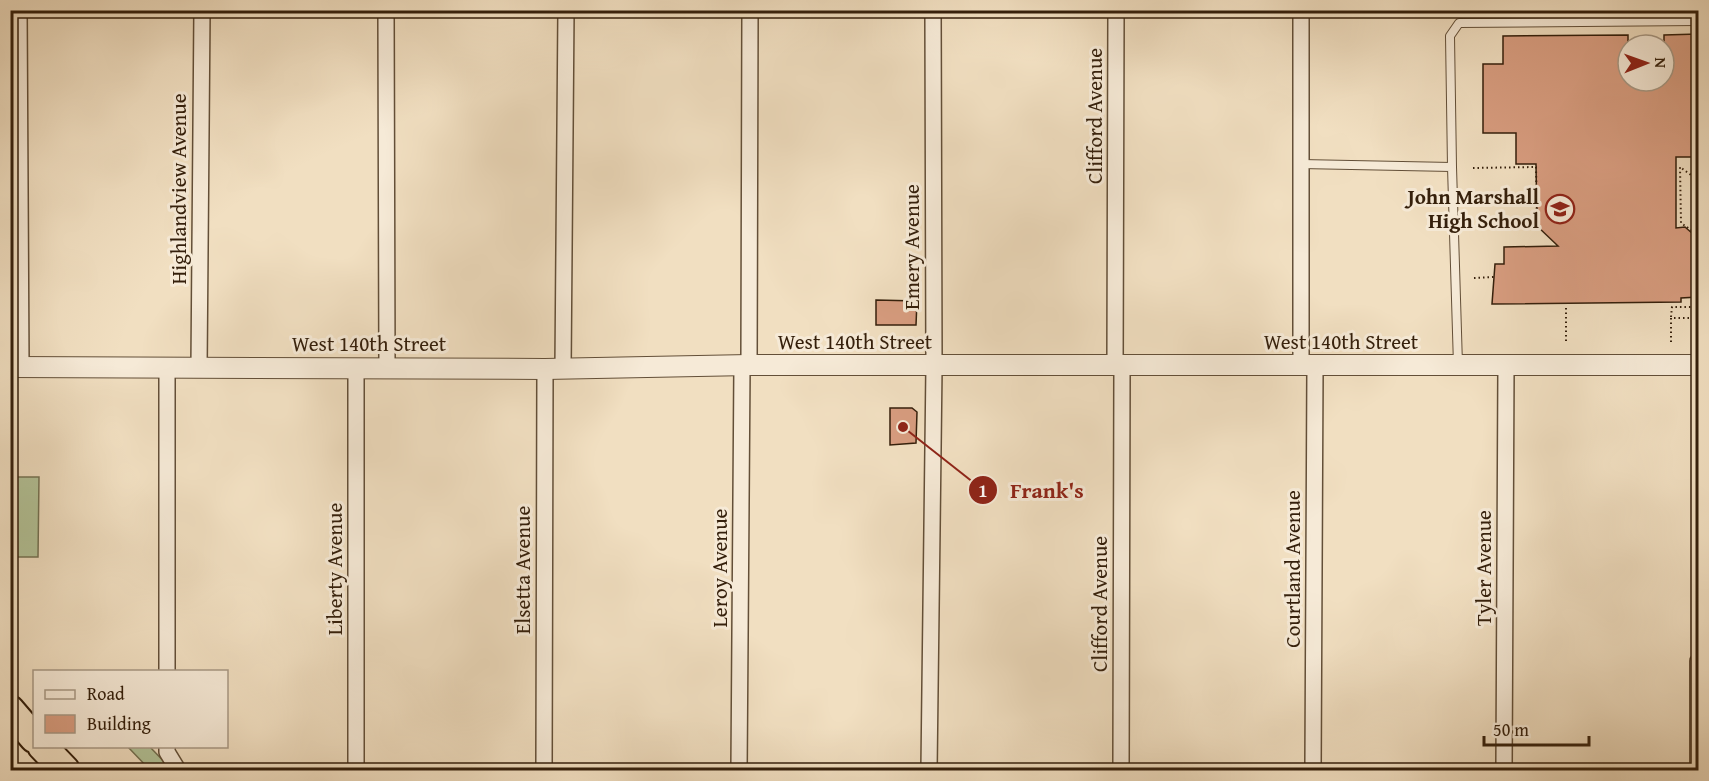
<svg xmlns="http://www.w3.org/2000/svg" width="1709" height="781" viewBox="0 0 1709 781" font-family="'Gentium Book Plus',serif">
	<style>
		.green { fill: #b3c398; stroke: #747152; stroke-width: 1.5 }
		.building { fill: #d89d80; stroke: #341f0b; stroke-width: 1.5 }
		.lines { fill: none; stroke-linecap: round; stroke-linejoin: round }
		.service-casing { stroke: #634f38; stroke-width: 10 }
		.minor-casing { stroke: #634f38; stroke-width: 18 }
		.tertiary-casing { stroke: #634f38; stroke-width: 22 }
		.motorway-casing { stroke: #341f0b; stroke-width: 32 }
		.path { stroke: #341f0b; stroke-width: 2; stroke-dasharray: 1.5 3; stroke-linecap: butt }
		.service { stroke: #f6ead7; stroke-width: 8 }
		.minor { stroke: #f6ead7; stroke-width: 15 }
		.tertiary { stroke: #f6ead7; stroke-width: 20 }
		.motorway { stroke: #f1dfc1; stroke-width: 28 }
		.labels { text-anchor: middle; stroke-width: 6; stroke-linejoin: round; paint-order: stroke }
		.street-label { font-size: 21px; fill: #341f0b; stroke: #f6ead7 }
		.poi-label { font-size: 21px; font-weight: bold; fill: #341f0b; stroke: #f6ead7; text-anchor: end }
		.leader { fill: none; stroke: #8f2418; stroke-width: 2 }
		.callout-dot { fill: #8f2418; stroke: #f6ead7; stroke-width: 2 }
		.mark-label { font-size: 18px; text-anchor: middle; font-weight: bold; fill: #fff }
		.callout-label { font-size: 22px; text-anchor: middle; font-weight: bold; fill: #8f2418; stroke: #f6ead7; stroke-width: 6; stroke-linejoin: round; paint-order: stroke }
	</style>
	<rect width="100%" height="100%" fill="#f1dfc1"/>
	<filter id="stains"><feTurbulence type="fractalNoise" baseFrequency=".00333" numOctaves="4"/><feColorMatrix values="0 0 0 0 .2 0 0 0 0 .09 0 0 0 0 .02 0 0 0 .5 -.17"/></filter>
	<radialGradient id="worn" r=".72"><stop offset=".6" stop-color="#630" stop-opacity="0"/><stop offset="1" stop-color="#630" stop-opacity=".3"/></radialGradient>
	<path class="green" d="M11 477H39L38 557H11Z
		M128 747H150L172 770H150Z"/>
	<path class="building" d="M1698 34V157H1676V228L1685 227 1693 234 1692 243H1698V297L1681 298V302L1492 304 1495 264H1504V247L1558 246 1537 226 1536 164H1516V133H1483V64H1503V36L1628 35V81H1664V35Z
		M876 300 917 301 916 325H876Z
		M890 408H912L917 412 916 443 890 445Z"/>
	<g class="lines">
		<g class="service-casing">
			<path id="service" d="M1301 164 1452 167 1450 36 1459 23 1698 21
				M1452 167 1458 365"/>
		</g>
		<g class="minor-casing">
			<path id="minor" d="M19 10 21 367
				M386 10 387 367
				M1301 10V365
				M749 365 750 10
				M1115 366 1116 10
				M199 368 202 10
				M356 368V770
				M563 368 566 10
				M167 672V368
				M167 746V752L178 770
				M544 770 545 369
				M739 770 742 366
				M929 770 934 367 933 10
				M1121 770 1122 366
				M1313 770 1315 367
				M1504 770 1506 366
				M1698 770V661"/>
		</g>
		<g class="tertiary-casing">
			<path id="tertiary" d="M10 367 545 369 749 365H1698"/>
		</g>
		<g class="motorway-casing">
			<path id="motorway" d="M10 710 34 738
				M42 746 65 770"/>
		</g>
		<path class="path" d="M1473 168 1536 167 1537 219
			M1698 180 1680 167 1681 223 1691 230 1698 224
			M1474 278 1494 277
			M1566 308V342
			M1671 317 1672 307H1698
			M1671 342V318H1698"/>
		<use href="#service" class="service"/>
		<use href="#minor" class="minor"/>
		<use href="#tertiary" class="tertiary"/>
		<use href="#motorway" class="motorway"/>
	</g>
	<defs>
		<g id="school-ring" transform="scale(1.5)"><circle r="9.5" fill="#f6ead7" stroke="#8f2418" stroke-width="1.5"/><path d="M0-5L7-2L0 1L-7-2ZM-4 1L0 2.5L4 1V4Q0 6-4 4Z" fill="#8f2418"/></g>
	</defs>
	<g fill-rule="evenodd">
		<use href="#school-ring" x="1560" y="209"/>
	</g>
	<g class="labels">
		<g class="street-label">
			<text transform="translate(1095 116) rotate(-90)" y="7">Clifford Avenue</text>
			<text transform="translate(179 189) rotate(-90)" y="7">Highlandview Avenue</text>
			<text transform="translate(912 247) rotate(-90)" y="7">Emery Avenue</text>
			<text x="855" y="349">West 140th Street</text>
			<text x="1341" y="349">West 140th Street</text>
			<text x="369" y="351">West 140th Street</text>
			<text transform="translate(720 568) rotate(-90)" y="7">Leroy Avenue</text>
			<text transform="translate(1484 568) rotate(-90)" y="7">Tyler Avenue</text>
			<text transform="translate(335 569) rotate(-90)" y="7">Liberty Avenue</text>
			<text transform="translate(1293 569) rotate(-90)" y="7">Courtland Avenue</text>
			<text transform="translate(523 570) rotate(-90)" y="7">Elsetta Avenue</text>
			<text transform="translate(1100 604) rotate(-90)" y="7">Clifford Avenue</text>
		</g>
		<g class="poi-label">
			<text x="1539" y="204">John Marshall<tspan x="1539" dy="24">High School</tspan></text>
		</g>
	</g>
	<path class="leader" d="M903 427L983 490"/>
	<g class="callout-dot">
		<circle cx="903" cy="427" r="6"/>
		<circle cx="983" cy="490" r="15"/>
	</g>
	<g class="mark-label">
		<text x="983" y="497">1</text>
	</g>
	<g class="callout-label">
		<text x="1047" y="498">Frank's</text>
	</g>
	<rect width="1709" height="781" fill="none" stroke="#f1dfc1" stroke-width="36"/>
	<rect x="12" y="12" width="1685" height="757" fill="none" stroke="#341f0b" stroke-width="3"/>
	<rect x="18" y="18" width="1673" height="745" fill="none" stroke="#341f0b" stroke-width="1.5"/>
	<rect x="33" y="670" width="195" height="78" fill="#f6ead7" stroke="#a89985" stroke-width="1.5"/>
	<rect x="45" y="690" width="30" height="9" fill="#f6ead7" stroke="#a89985" stroke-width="1.5"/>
	<text x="87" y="700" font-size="18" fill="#341f0b">Road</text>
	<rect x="45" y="715" width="30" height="18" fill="#d89d80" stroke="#a89985" stroke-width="1.5"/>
	<text x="87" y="730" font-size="18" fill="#341f0b">Building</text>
	<g transform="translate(1646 63) rotate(89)"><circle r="28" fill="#f6ead7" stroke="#a89985" stroke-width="1.5"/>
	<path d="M0-4.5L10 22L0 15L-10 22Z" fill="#8f2418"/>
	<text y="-9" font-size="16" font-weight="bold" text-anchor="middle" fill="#341f0b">N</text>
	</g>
	<path d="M1484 736v9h105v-9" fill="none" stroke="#341f0b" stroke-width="3"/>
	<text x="1493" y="736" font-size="18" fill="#341f0b" stroke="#f6ead7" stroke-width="4.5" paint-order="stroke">50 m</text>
	<rect width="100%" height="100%" filter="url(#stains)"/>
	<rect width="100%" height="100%" fill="url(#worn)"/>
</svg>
